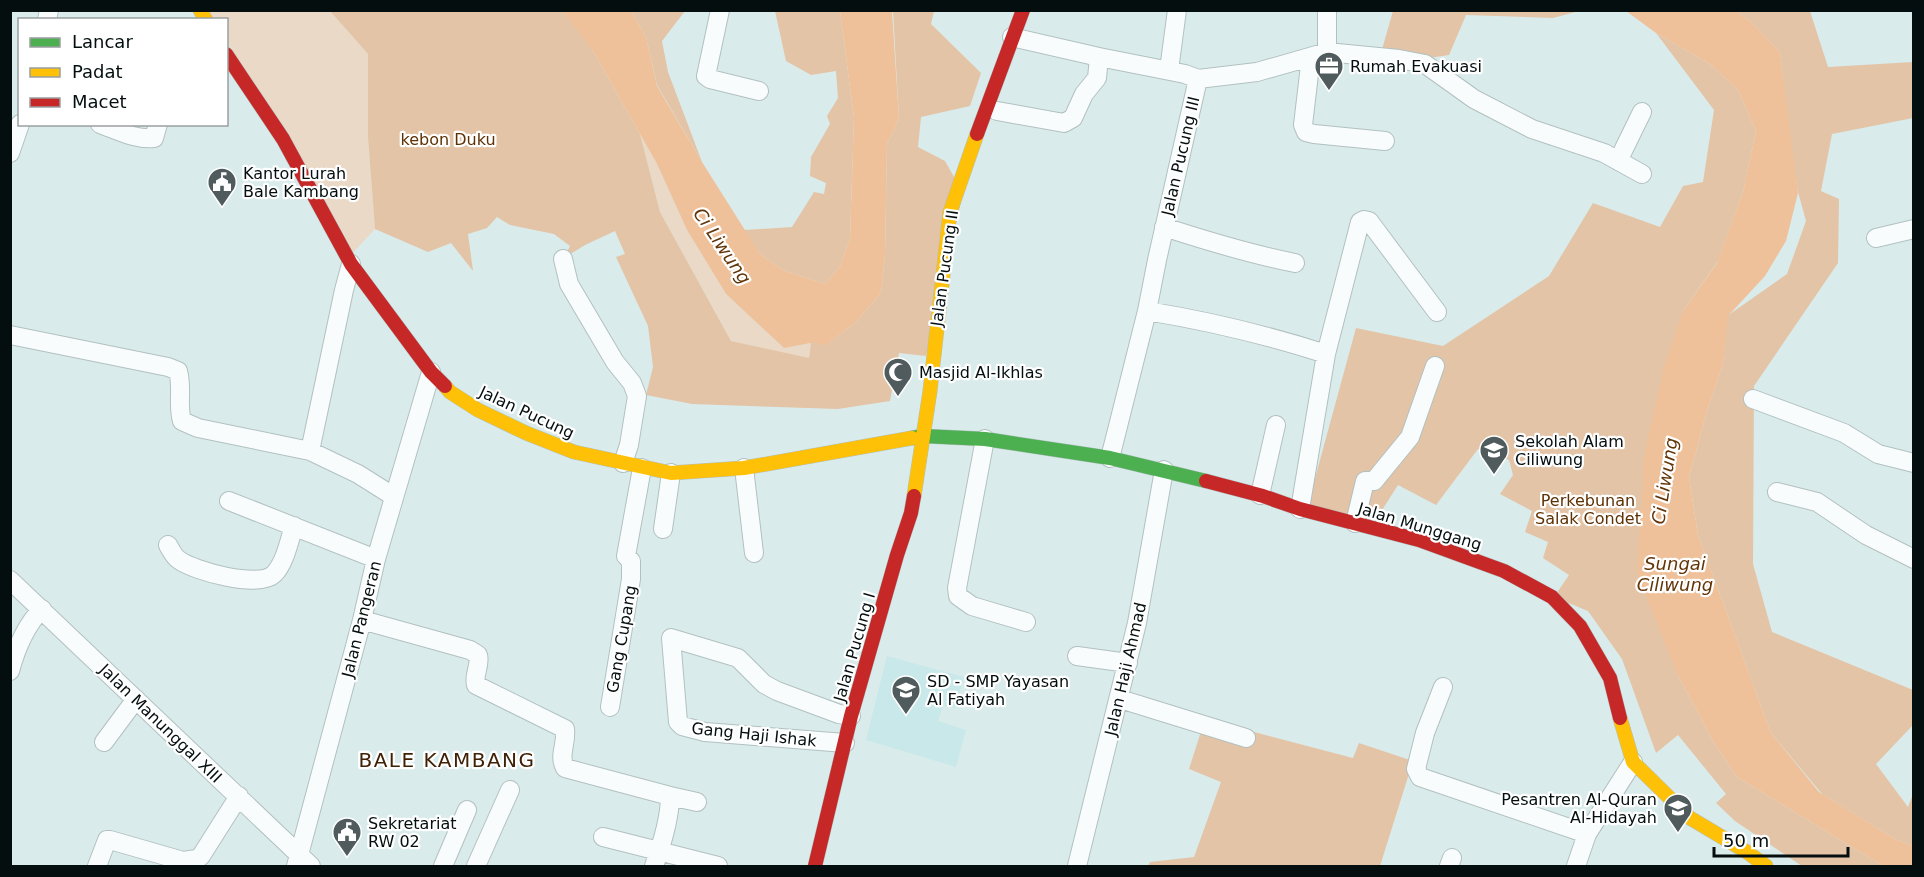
<svg xmlns="http://www.w3.org/2000/svg" width="1924" height="877" viewBox="0 0 1924 877" font-family="'DejaVu Sans',sans-serif">
	<style>
		.built { fill: #c9e8e9 }
		.green { fill: #ead9c6 }
		.forest { fill: #e3c4a6 }
		.water { fill: #eec19a }
		.lines { fill: none; stroke-linecap: round; stroke-linejoin: round }
		.street-casing { stroke: #b2c0c0; stroke-width: 20 }
		.fast-casing { stroke: #b2c0c0; stroke-width: 15 }
		.slow-casing { stroke: #b2c0c0; stroke-width: 15 }
		.jam-casing { stroke: #b2c0c0; stroke-width: 15 }
		.street { stroke: #f9fcfc; stroke-width: 18 }
		.fast { stroke: #4caf50; stroke-width: 14 }
		.slow { stroke: #ffc107; stroke-width: 14 }
		.jam { stroke: #c62828; stroke-width: 14 }
		.labels { text-anchor: middle; stroke-width: 4.5; stroke-linejoin: round; paint-order: stroke }
		.poi-label { font-size: 16px; fill: #040e0e; stroke: #fff; text-anchor: start }
		.park-label { font-size: 16px; fill: #5e3103; stroke: #fff }
		.street-label { font-size: 16px; fill: #040e0e; stroke: #fff }
		.water-label { font-size: 18px; font-style: italic; fill: #623508; stroke: #fff }
		.quarter-label { font-size: 20px; letter-spacing: 1.5px; fill: #3f2106; stroke: #fff }
	</style>
	<rect width="100%" height="100%" fill="#daebec"/>
	<path class="built" d="M887 656 964 677 955 708 943 706 938 721 966 730 956 767 866 740Z"/>
	<path class="green" d="M209 11H330L368 54V137L375 229 350 256 227 42 226 20 214 19Z
		M640 134 657 164 687 230 726 294 784 348 811 343 809 359 731 341 660 212Z"/>
	<path class="forest" d="M330 11H563L589 44 640 134 660 212 731 341 809 358 811 343 827 344 855 323 881 293 885 255 887 144 899 119 893 11H934L931 24 981 73 970 106 921 117 918 147 945 161 963 193 926 356 899 353 890 401 838 409 692 404 646 395 653 367 648 326 616 257 625 254 615 231 585 245 564 258 570 246 554 234 510 225 497 217 487 228 468 234 473 271 451 243 428 252 375 229 368 137V54Z
		M631 11H685L662 41 668 72 702 162 657 85 646 37Z
		M775 11H840L854 118 850 238 840 266 825 284 783 270 760 254 744 230 792 227 814 192 824 194 826 183 810 176 811 157 830 124 827 116 838 98 836 71 811 75 786 61Z
		M1393 11H1579L1553 18 1466 15 1449 55 1422 59 1381 53Z
		M1736 11H1810L1828 67 1913 62V118L1832 134 1821 191 1839 199 1838 263 1754 386 1753 564 1772 632 1913 690V725L1876 764 1908 807 1913 794V846L1895 839 1822 794 1771 733 1698 535 1689 477 1707 411 1723 364 1727 316 1787 274 1806 221 1798 192 1792 154 1780 52 1750 21Z
		M1656 33 1710 64 1738 90 1756 131 1743 192 1718 261 1683 311 1677 674 1713 741 1737 777 1883 866H1802L1735 821 1716 803 1726 794 1678 735 1656 753 1622 659 1588 611 1554 597 1569 575 1543 558 1548 542 1525 532 1532 511 1500 494 1513 475 1509 460 1478 449 1436 505 1398 485 1377 518 1301 507 1311 493 1356 328 1443 346 1549 276 1593 203 1660 227 1683 186 1703 182 1714 110Z
		M1205 719 1353 758 1359 743 1413 761 1380 866H1148L1150 862 1194 857 1221 782 1189 769Z"/>
	<path class="water" d="M563 11H631L646 37 657 86 702 162 760 254 783 270 825 284 840 266 850 238 854 118 840 11H892L899 119 887 144 885 255 881 293 855 323 826 345 811 343 784 348 726 294 687 230 657 164 593 51Z
		M1626 11H1736L1750 21 1780 52 1798 193 1786 241 1765 276 1728 316 1723 364 1707 411 1689 477 1698 535 1771 733 1819 792 1895 839 1913 846V866H1883L1737 777 1713 741 1677 674 1637 573 1644 456 1663 370 1683 311 1717 263 1743 192 1756 131 1738 90 1710 64 1656 33Z"/>
	<g class="lines">
		<g class="street-casing">
			<path id="street" d="M720 10 706 76 710 79 759 91
				M1327 10V52
				M47 20 49 10
				M1012 37 1099 57 1185 74 1198 79
				M1311 57 1303 125 1306 132 1314 134 1385 141
				M1169 70 1177 10
				M997 111 1064 123 1073 118 1084 94 1097 78 1099 57
				M100 124C117 130 135 140 154 138L158 124
				M10 153 20 124
				M1618 161 1642 112
				M1164 227C1207 241 1250 254 1295 263
				M1876 238 1914 229
				M563 259 569 284 615 362 632 383 637 396 629 445 623 463
				M1147 311C1208 321 1267 335 1326 354
				M10 335 168 367 178 371C183 388 177 405 182 421L198 428 310 451 358 474 393 496
				M1753 399 1844 433 1878 454 1914 463
				M985 439 957 588 958 596 972 606 1026 622
				M310 451 344 290 351 264
				M1110 458 1147 311 1157 260 1198 79 1257 72 1327 52 1399 59 1425 64 1474 99 1532 129 1604 153 1642 174
				M744 468 754 553
				M1777 492 1817 502 1866 535 1914 559
				M1260 495 1276 425
				M229 501 376 559
				M1300 509 1326 354 1360 222 1364 220 1369 221 1437 312
				M1355 523 1365 481H1374L1410 437 1435 366
				M663 529 671 473
				M168 545C171 550 174 557 179 560 194 571 259 589 274 574 285 563 289 541 294 526
				M10 580 311 866
				M362 620 470 650 478 655C481 665 473 675 476 685L565 729C567 743 558 756 565 768L670 796C670 819 662 844 654 866
				M1077 656 1128 663
				M10 671C16 649 25 626 42 609
				M1443 687 1425 733 1416 769 1420 777 1587 834
				M1120 699 1246 738
				M610 707 631 579V561L626 556 642 468
				M104 742 136 699
				M845 743 705 732 682 726 678 722 671 638 738 658 764 684 777 691 839 714 851 716
				M670 796 697 802
				M603 837 718 866
				M97 866 107 840H110L183 861 197 859 201 856 239 796
				M296 866 362 620 376 559 431 372
				M443 866 467 810
				M476 866 510 790
				M1077 866 1137 623 1164 470
				M1449 866 1452 858
				M1576 866 1587 834 1633 762"/>
		</g>
		<g class="fast-casing">
			<path id="fast" d="M912 438 923 436 985 439 1110 458 1206 481"/>
		</g>
		<g class="slow-casing">
			<path id="slow" d="M200 10 206 20
				M445 386 450 392 478 410 526 433 574 452 671 473 744 468 912 438
				M914 496 930 391 950 212 977 134
				M1620 718 1633 762 1690 818 1747 852 1766 866"/>
		</g>
		<g class="jam-casing">
			<path id="jam" d="M226 54 283 139 351 264 431 372 445 386
				M977 134 1023 10
				M1206 481 1263 496 1300 509 1419 540 1504 571 1552 597 1580 626 1610 678 1620 718
				M815 866 851 716 897 555 911 513 914 496"/>
		</g>
		<use href="#street" class="street"/>
		<use href="#fast" class="fast"/>
		<use href="#slow" class="slow"/>
		<use href="#jam" class="jam"/>
	</g>
	<defs>
		<g id="office-pin" transform="scale(1.5)"><path d="M0 17L-7.5 6A9.5 9.5 0 1 1 7.5 6Z" fill="#4f5b5c" stroke="#fff"/><path d="M-6-3h4V-5.5h4V-3h4V5H-6ZM-1-4.5V-3h2v-1.5ZM-6 0V1H6V0Z" fill="#fff"/></g>
		<g id="civic-pin" transform="scale(1.5)"><path d="M0 17L-7.5 6A9.5 9.5 0 1 1 7.5 6Z" fill="#4f5b5c" stroke="#fff"/><path d="M-.6-6.5H3V-4.5H.6V-3L4-1V1h2V6H-6V1h2V-1L-.6-3ZM-1.2 2.5V6h2.4V2.5Z" fill="#fff"/></g>
		<g id="mosque-pin" transform="scale(1.5)"><path d="M0 17L-7.5 6A9.5 9.5 0 1 1 7.5 6Z" fill="#4f5b5c" stroke="#fff"/><path d="M3.5-4.9A6 6 0 1 0 3.5 4.9A5 5 0 1 1 3.5-4.9Z" fill="#fff"/></g>
		<g id="school-pin" transform="scale(1.5)"><path d="M0 17L-7.5 6A9.5 9.5 0 1 1 7.5 6Z" fill="#4f5b5c" stroke="#fff"/><path d="M0-5L7-2L0 1L-7-2ZM-4 1L0 2.5L4 1V4Q0 6-4 4Z" fill="#fff"/></g>
	</defs>
	<g fill-rule="evenodd">
		<use href="#office-pin" x="1329" y="66"/>
		<use href="#civic-pin" x="222" y="182"/>
		<use href="#mosque-pin" x="898" y="372"/>
		<use href="#school-pin" x="1494" y="450"/>
		<use href="#school-pin" x="906" y="690"/>
		<use href="#school-pin" x="1678" y="808"/>
		<use href="#civic-pin" x="347" y="832"/>
	</g>
	<g class="labels">
		<g class="poi-label">
			<text x="1350" y="72">Rumah Evakuasi</text>
			<text x="243" y="179">Kantor Lurah<tspan x="243" dy="18">Bale Kambang</tspan></text>
			<text x="919" y="378">Masjid Al-Ikhlas</text>
			<text x="1515" y="447">Sekolah Alam<tspan x="1515" dy="18">Ciliwung</tspan></text>
			<text x="927" y="687">SD - SMP Yayasan<tspan x="927" dy="18">Al Fatiyah</tspan></text>
			<text x="1657" y="805" text-anchor="end">Pesantren Al-Quran<tspan x="1657" dy="18">Al-Hidayah</tspan></text>
			<text x="368" y="829">Sekretariat<tspan x="368" dy="18">RW 02</tspan></text>
		</g>
		<g class="park-label">
			<text x="448" y="145">kebon Duku</text>
			<text x="1588" y="506">Perkebunan<tspan x="1588" dy="18">Salak Condet</tspan></text>
		</g>
		<g class="street-label">
			<text transform="translate(1180 156) rotate(-77)" y="6">Jalan Pucung III</text>
			<text transform="translate(944 268) rotate(-82)" y="6">Jalan Pucung II</text>
			<text transform="translate(527 412) rotate(25)" y="6">Jalan Pucung</text>
			<text transform="translate(1420 526) rotate(17)" y="6">Jalan Munggang</text>
			<text transform="translate(361 619) rotate(-76)" y="6">Jalan Pangeran</text>
			<text transform="translate(621 639) rotate(-80)" y="6">Gang Cupang</text>
			<text transform="translate(854 647) rotate(-74)" y="6">Jalan Pucung I</text>
			<text transform="translate(1125 669) rotate(-77)" y="6">Jalan Haji Ahmad</text>
			<text transform="translate(161 723) rotate(44)" y="6">Jalan Manunggal XIII</text>
			<text transform="translate(754 734) rotate(6)" y="6">Gang Haji Ishak</text>
		</g>
		<g class="water-label">
			<text transform="translate(722 246) rotate(56)" y="6">Ci Liwung</text>
			<text transform="translate(1665 481) rotate(-81)" y="6">Ci Liwung</text>
			<text x="1675" y="570">Sungai<tspan x="1675" dy="21">Ciliwung</tspan></text>
		</g>
		<g class="quarter-label">
			<text x="447" y="767">BALE KAMBANG</text>
		</g>
	</g>
	<rect width="1924" height="877" fill="none" stroke="#040e0e" stroke-width="24"/>
	<rect x="18" y="18" width="210" height="108" fill="#ffffff" stroke="#9b9f9f" stroke-width="1.5"/>
	<rect x="30" y="38" width="30" height="9" fill="#4caf50" stroke="#9b9f9f" stroke-width="1.5"/>
	<text x="72" y="48" font-size="18" fill="#040e0e">Lancar</text>
	<rect x="30" y="68" width="30" height="9" fill="#ffc107" stroke="#9b9f9f" stroke-width="1.5"/>
	<text x="72" y="78" font-size="18" fill="#040e0e">Padat</text>
	<rect x="30" y="98" width="30" height="9" fill="#c62828" stroke="#9b9f9f" stroke-width="1.5"/>
	<text x="72" y="108" font-size="18" fill="#040e0e">Macet</text>
	<path d="M1714 847v9h134v-9" fill="none" stroke="#040e0e" stroke-width="3"/>
	<text x="1723" y="847" font-size="18" fill="#040e0e" stroke="#ffffff" stroke-width="4.5" paint-order="stroke">50 m</text>
</svg>
